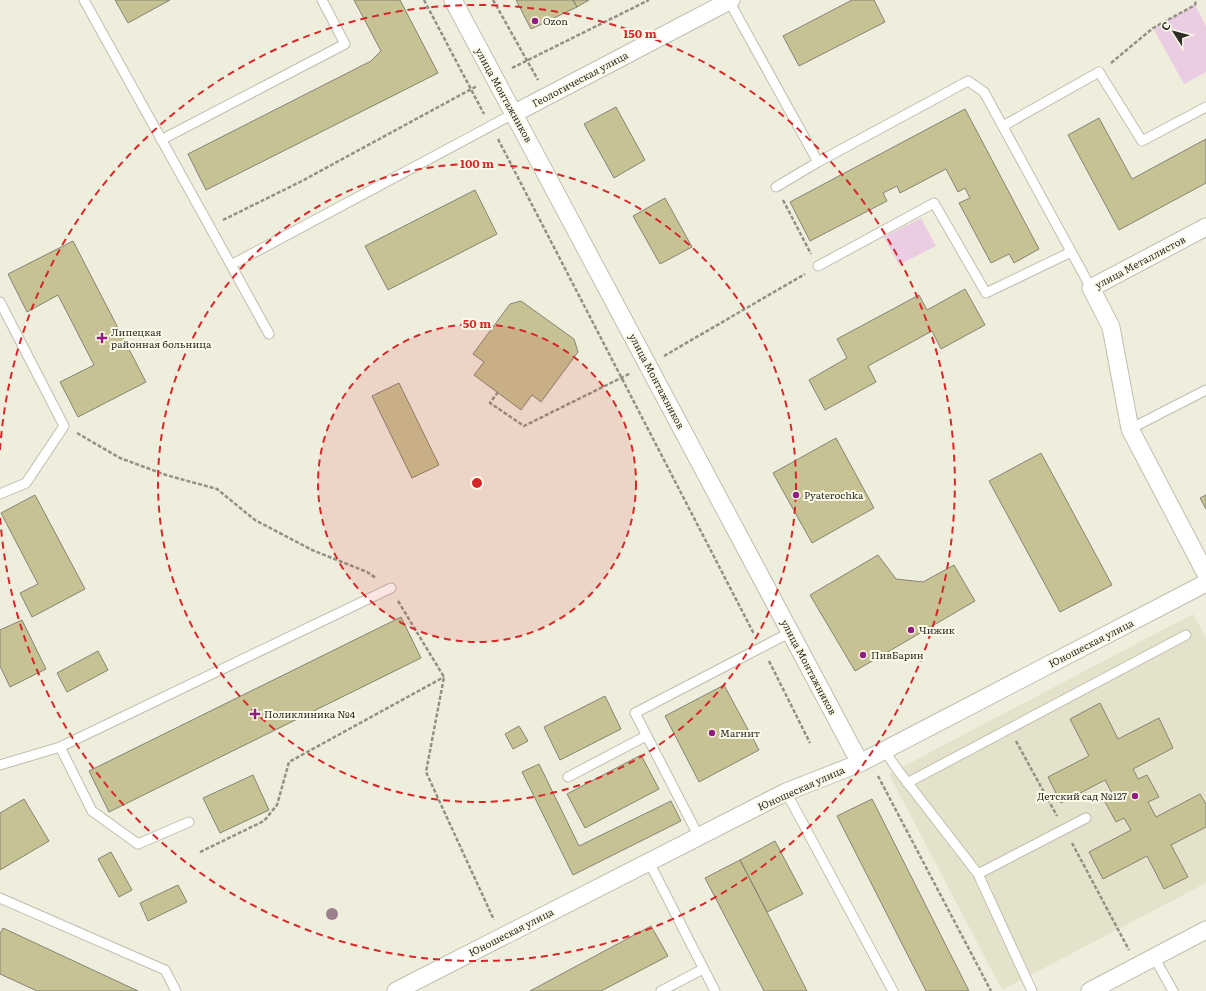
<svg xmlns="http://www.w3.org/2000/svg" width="1206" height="991" viewBox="0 0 1206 991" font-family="Literata,serif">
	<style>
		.built { fill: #e4e2ca }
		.green { fill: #eacde3 }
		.building { fill: #c7c293; stroke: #858474 }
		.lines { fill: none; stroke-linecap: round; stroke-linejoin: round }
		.service-casing { stroke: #c0beae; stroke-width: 11 }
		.minor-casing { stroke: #c0beae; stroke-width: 19 }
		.path { stroke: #939185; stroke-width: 2.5; stroke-dasharray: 4 2; stroke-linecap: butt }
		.service { stroke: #fff; stroke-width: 9 }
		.minor { stroke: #fff; stroke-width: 17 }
		.tree { fill: #9b7f8e }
		.ring { fill: none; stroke: #d62828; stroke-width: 2; stroke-dasharray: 7 5 }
		.poi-dot { fill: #8f1e7f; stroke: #fcfae9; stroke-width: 1.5 }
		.labels { text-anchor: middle; stroke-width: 4; stroke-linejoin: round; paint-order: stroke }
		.poi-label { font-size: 10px; fill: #2e2d27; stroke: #fcfae9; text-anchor: start }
		.street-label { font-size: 10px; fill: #2e2d27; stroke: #fcfae9 }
		.centre { fill: #d62828; stroke: #fcfae9; stroke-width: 2 }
		.ring-label { font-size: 12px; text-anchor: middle; font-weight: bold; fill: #d62828; stroke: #fcfae9; stroke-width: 4; stroke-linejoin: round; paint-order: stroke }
	</style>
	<rect width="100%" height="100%" fill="#efeddc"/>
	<path class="built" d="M1193 614 1206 638V883L1002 990 889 774Z"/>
	<path class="green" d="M1195 5 1206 26V72L1184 84 1153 28Z
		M921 218 936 246 899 265 884 237Z"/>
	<path class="building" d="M115 0H170L128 23Z
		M354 0H400L438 73 206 190 188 154 371 61 381 51Z
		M516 0H573L577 7 531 29Z
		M573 0H589L577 7Z
		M852 0H874L885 22 799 66 783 36Z
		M616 107 645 160 614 178 584 124Z
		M965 109 1039 249 1014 263 1009 254 991 263 959 203 970 198 965 188 958 192 946 169 900 193 897 186 883 193 887 201 810 241 790 202Z
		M1099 118 1132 179 1206 139V183L1119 230 1068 135Z
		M475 190 497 234 388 290 365 246Z
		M665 198 692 247 660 264 633 216Z
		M73 241 146 382 78 417 60 382 94 365 58 295 27 312 8 274Z
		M965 289 985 325 941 349 932 331 868 366 876 382 825 410 809 380 847 358 837 339 919 295 927 310Z
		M521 301 574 339 578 352 541 402 532 395 521 410 474 375 484 362 473 354 510 304Z
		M399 383 439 465 412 478 372 396Z
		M836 438 874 508 812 543 773 473Z
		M1041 453 1112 585 1060 612 989 481Z
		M35 495 85 589 32 617 20 593 38 584 1 513Z
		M1206 495V509L1200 498Z
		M878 555 896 579 923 582 954 565 975 601 855 671 810 595Z
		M401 617 421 658 109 812 89 771Z
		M22 620 46 669 10 687 0 666V630Z
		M98 651 108 670 67 692 57 673Z
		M724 685 759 750 699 782 665 716Z
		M605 696 621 729 560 760 544 727Z
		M1100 703 1118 739 1159 718 1173 748 1133 769 1138 779 1147 775 1159 797 1148 802 1156 817 1200 794 1206 804V827L1171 845 1188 877 1164 889 1147 856 1103 879 1089 852 1131 830 1124 818 1116 822 1104 800 1113 795 1105 780 1061 803 1048 777 1089 756 1070 719Z
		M519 726 528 741 513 749 505 734Z
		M641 755 659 789 585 828 567 794Z
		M539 764 579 846 671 801 681 821 573 875 522 772Z
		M253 775 269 810 220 833 203 798Z
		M24 799 49 841 0 870V813Z
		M872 799 969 991H926L837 816Z
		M775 841 803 894 767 912 740 860Z
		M111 852 132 890 119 897 98 859Z
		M740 860 767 912 807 991H764L705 878Z
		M178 885 187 902 148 921 140 903Z
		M651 926 668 956 601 991H530Z
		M3 928 138 991H37L0 974V934Z"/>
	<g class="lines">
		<g class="service-casing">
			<path id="service" d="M84 0 231 265 515 113
				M729 1 818 162 968 81 984 92 1091 288
				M1003 126 1099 72 1142 141 1206 107
				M161 140 345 44 322 0
				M776 187 818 162
				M231 265 269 334
				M818 266 934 203 986 293 1071 252
				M0 302 64 426 26 483 0 494
				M1130 429 1206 390
				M60 747 92 811 138 844 189 822
				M884 750 897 769 978 874 1032 991
				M0 765 60 747 391 588
				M568 777 646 736
				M907 783 1186 635
				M786 792 893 991
				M699 837 635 713 791 632
				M649 862 715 991
				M978 874 1086 818
				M0 898 165 970 176 991
				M1154 957 1173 991
				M661 991 703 969"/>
		</g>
		<g class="minor-casing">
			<path id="minor" d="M453 0 860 763
				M515 113 731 0
				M1206 227 1091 288 1111 327 1130 429 1206 574
				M396 991 786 792 860 763 1206 583
				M1090 991 1206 930"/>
		</g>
		<path class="path" d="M424 0 484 114
			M493 0 538 80
			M1111 63 1153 28 1195 5 1196 0
			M512 68 649 0
			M498 139 754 634
			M783 200 811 254
			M223 220 300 182 477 86
			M664 356 805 274
			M498 392 490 403 524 426 631 373
			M77 433 120 458 166 475 217 489 255 520 312 550 367 572 376 578
			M398 601 444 677 426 772 494 920
			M769 661 810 743
			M1016 741 1057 816
			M878 776 991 991
			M1072 843 1129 950
			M200 852 264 821 277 805 289 762 444 677"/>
		<use href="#service" class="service"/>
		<use href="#minor" class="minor"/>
	</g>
	<circle class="tree" cx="332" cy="914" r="6"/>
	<circle cx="477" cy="483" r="159" fill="#d62828" fill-opacity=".12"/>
	<g class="ring">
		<circle cx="477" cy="483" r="159"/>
		<circle cx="477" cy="483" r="319"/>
		<path d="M0 450A478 478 0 1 1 0 516"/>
	</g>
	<g class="poi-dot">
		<circle cx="535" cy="21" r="4"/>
		<path d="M100 332h4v4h4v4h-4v4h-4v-4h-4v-4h4z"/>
		<circle cx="796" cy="495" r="4"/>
		<circle cx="911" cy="630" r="4"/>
		<circle cx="863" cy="655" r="4"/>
		<path d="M253 708h4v4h4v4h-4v4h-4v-4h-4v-4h4z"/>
		<circle cx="712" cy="733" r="4"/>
		<circle cx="1135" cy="796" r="4"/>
	</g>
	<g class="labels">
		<g class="poi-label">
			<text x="543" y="25">Ozon</text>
			<text x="111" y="336">Липецкая<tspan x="111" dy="12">районная больница</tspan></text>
			<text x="804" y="499">Pyaterochka</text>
			<text x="919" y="634">Чижик</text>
			<text x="871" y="659">ПивБарин</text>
			<text x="264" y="718">Поликлиника №4</text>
			<text x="720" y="737">Магнит</text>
			<text x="1127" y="800" text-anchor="end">Детский сад №127</text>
		</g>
		<g class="street-label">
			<text transform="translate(580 79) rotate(-28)" y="4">Геологическая улица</text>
			<text transform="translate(504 95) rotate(61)" y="4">улица Монтажников</text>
			<text transform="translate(1140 262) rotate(-28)" y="4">улица Металлистов</text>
			<text transform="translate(657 381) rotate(62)" y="4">улица Монтажников</text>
			<text transform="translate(1091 643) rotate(-27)" y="4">Юношеская улица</text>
			<text transform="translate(809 667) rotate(62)" y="4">улица Монтажников</text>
			<text transform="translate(801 788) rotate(-24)" y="4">Юношеская улица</text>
			<text transform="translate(511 932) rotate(-27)" y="4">Юношеская улица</text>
		</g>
	</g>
	<circle cx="477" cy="483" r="6" class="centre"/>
	<g class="ring-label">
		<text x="640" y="38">150 m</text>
		<text x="477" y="168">100 m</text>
		<text x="477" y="328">50 m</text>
	</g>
	<g transform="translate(1174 32) rotate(306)" stroke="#fcfae9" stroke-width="3" paint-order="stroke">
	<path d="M0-3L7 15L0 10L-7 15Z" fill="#2e2d27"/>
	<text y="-6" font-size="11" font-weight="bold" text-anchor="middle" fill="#2e2d27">С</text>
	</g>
</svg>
